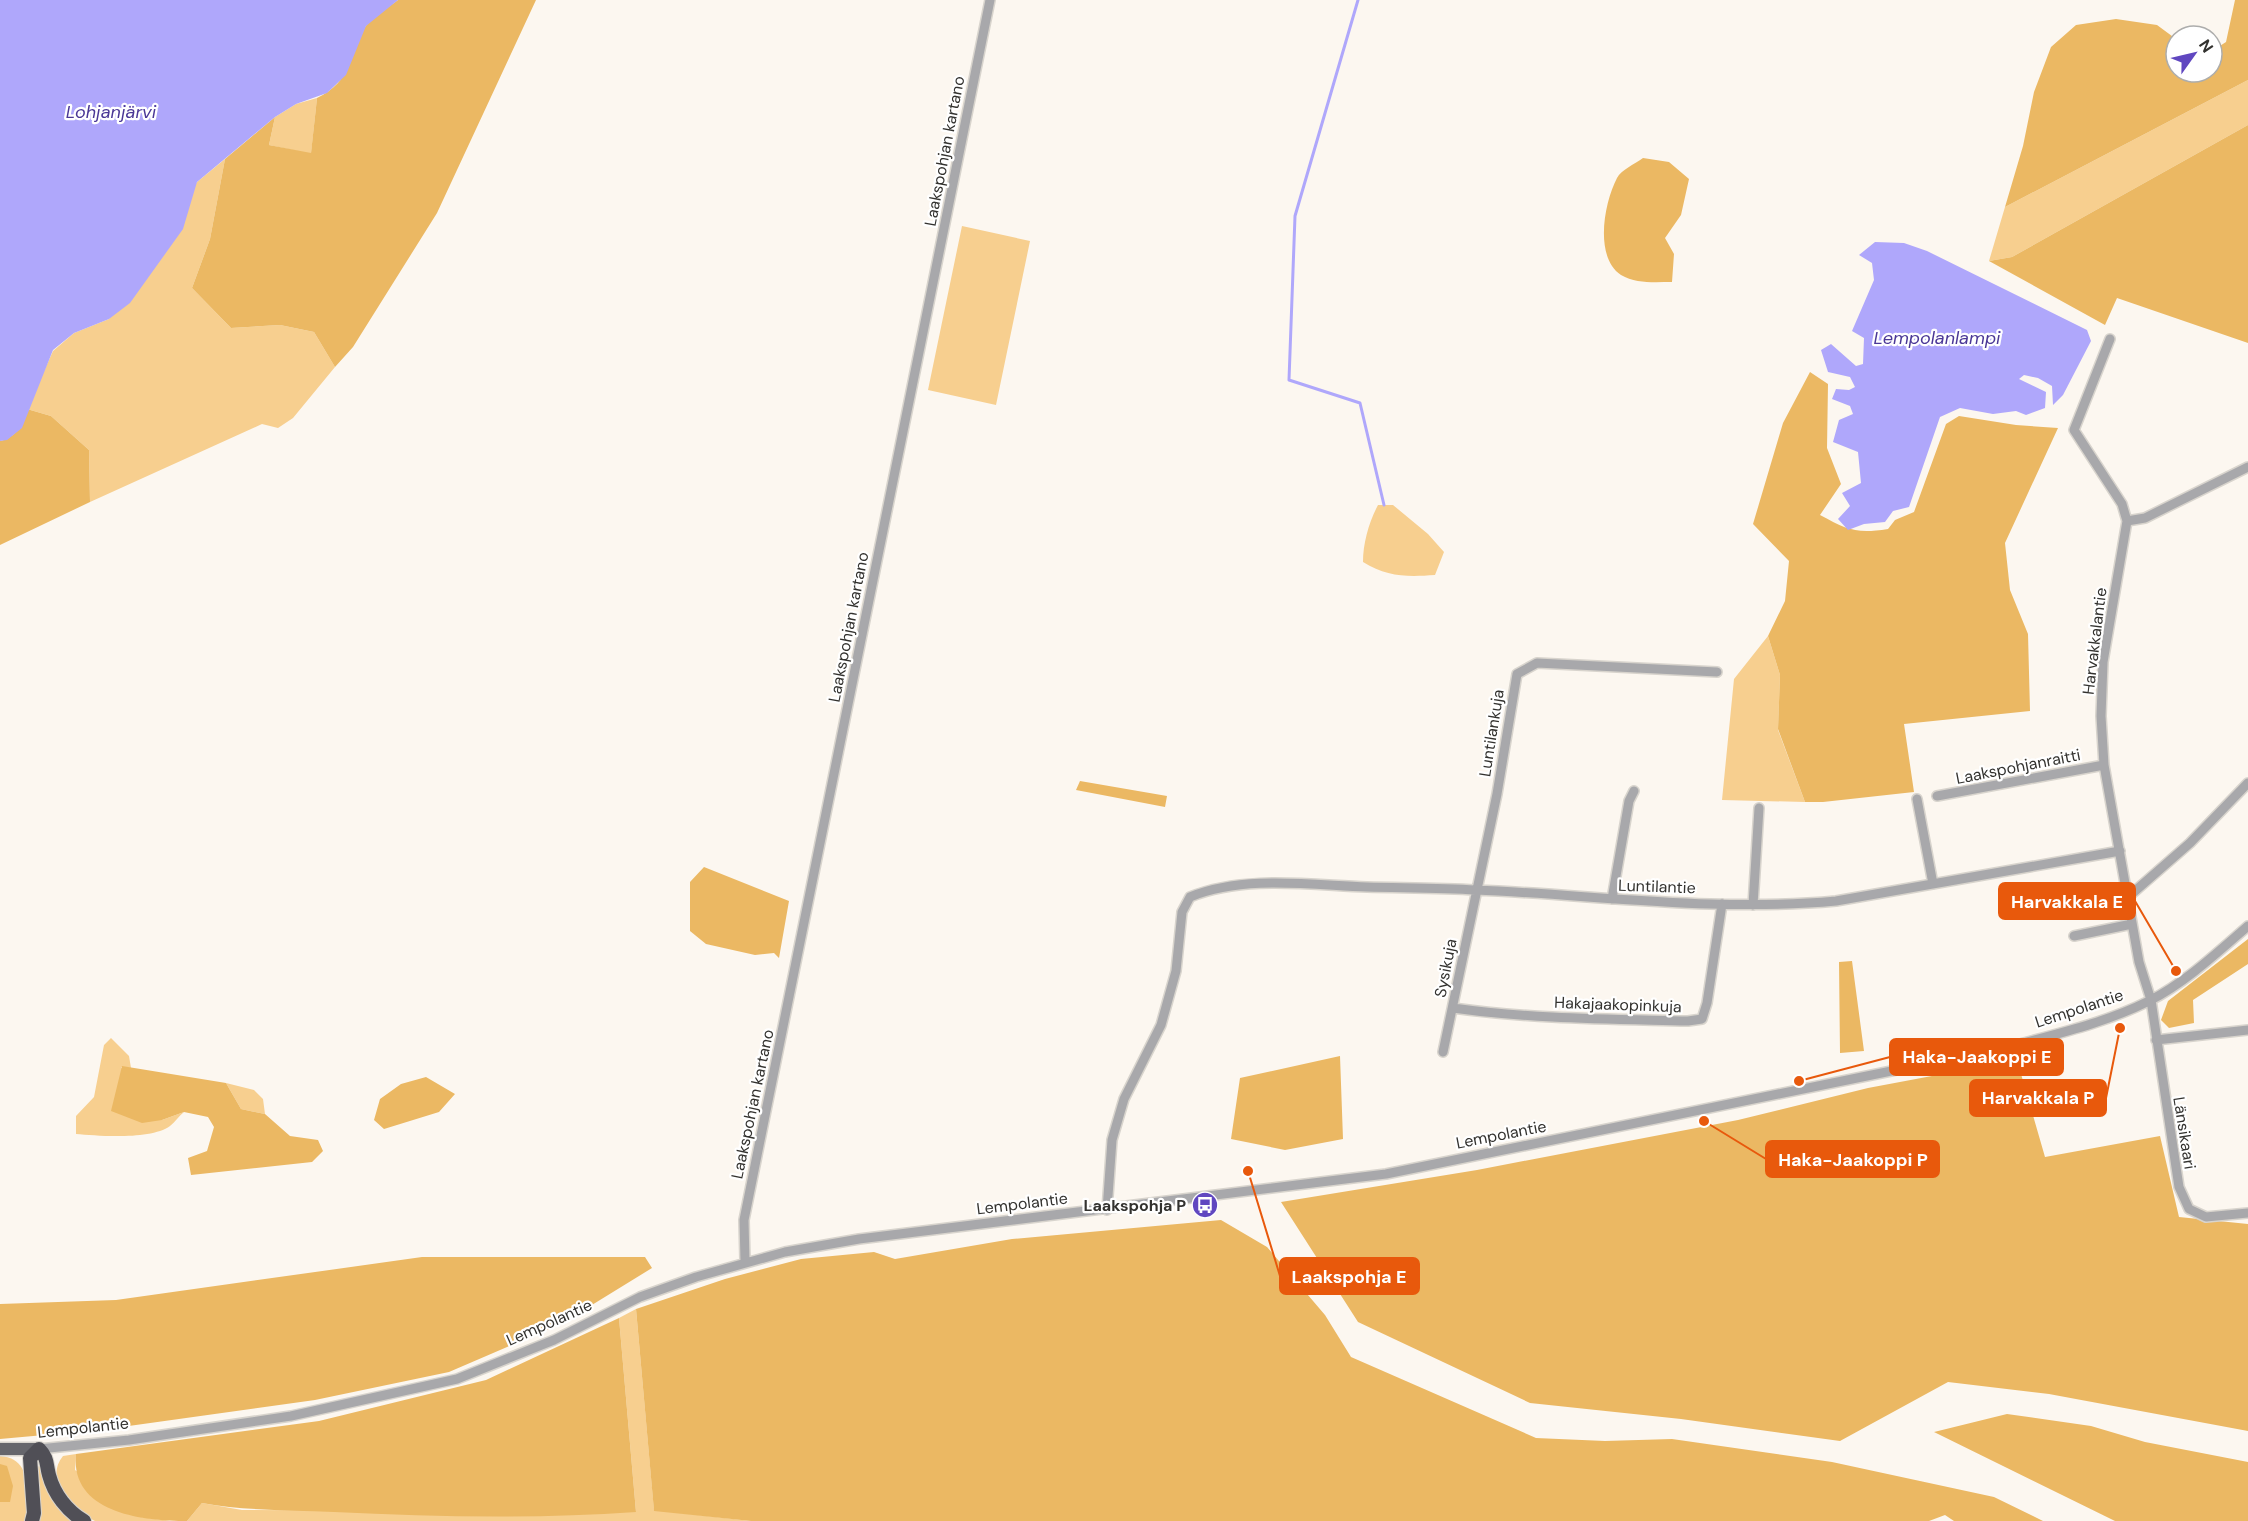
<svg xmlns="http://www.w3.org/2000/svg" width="2248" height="1521" viewBox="0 0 2248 1521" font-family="'DM Sans',sans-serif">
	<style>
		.green { fill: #f7cf8f }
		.forest { fill: #ebb863 }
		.water { fill: #afa7fb }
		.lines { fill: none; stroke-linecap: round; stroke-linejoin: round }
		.stream { stroke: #afa7fb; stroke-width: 3 }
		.minor-casing { stroke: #d8d4cd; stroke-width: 12 }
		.major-casing { stroke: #d8d4cd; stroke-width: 15 }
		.highway-casing { stroke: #d8d4cd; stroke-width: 16 }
		.minor { stroke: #a8a8ab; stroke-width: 9 }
		.major { stroke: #66666c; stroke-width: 12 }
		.highway { stroke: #504f56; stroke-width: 14 }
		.labels { text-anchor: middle; stroke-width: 4.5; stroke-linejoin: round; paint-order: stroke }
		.street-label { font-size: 16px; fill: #33322f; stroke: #fff }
		.poi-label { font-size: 16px; font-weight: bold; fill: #33322f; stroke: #fff; text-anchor: end }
		.water-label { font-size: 18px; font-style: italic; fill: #4a3796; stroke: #fff }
		.leader { fill: none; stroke: #e8590c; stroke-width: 2 }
		.callout-dot { fill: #e8590c; stroke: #fff; stroke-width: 2 }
		.callout { fill: #e8590c; stroke: #e8590c; stroke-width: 2 }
		.callout-label { font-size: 18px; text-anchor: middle; font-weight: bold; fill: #fff }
	</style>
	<rect width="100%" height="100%" fill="#fcf7f0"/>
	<path class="green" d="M2248 80V125L2012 257 1989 261 2005 207Z
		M317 98 311 154 269 145 275 117 296 104Z
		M225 159 210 239 192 288 231 328 280 325 314 332 335 367 293 418 278 428 262 424 90 502 89 450 51 416 27 409 53 351 74 333 109 319 197 182Z
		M962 226 1030 241 996 405 928 390Z
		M1378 505H1393L1428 534 1444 552 1435 575C1407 577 1387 577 1363 562 1363 543 1369 522 1378 505Z
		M1768 636 1780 675 1778 730 1805 802 1722 800 1734 679Z
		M111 1038 129 1056 131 1068 121 1067 162 1120 184 1112C179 1116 175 1122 170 1126 151 1140 99 1136 76 1134V1116L94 1097 104 1045Z
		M226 1083 254 1090 263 1099 265 1114 241 1109Z
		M636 1309 654 1510 751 1521H187L202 1503 242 1510 636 1512 619 1318Z
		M76 1454 75 1470 141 1517 170 1521H95C73 1510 43 1480 63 1456Z
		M0 1456C33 1458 29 1496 25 1521H0Z
		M40 1464 41 1465 75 1521H38L40 1505 37 1469Z"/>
	<path class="forest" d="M398 0H536L437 213 353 347 335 367 314 332 280 325 231 328 192 288 210 239 225 159 275 117 269 145 311 153 317 98C353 81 348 56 365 27 372 16 388 8 398 0Z
		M2235 0H2248V80L2005 207 2023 146 2034 92 2051 47 2076 25 2116 19 2157 25 2176 39V72H2212V51L2226 42Z
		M2248 125V343L2117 298 2105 325 1989 261 2012 257Z
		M1643 158 1669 162 1689 179 1681 215 1665 238 1674 254 1672 282C1655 282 1636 284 1621 275 1594 257 1604 203 1617 178 1621 170 1635 164 1643 158Z
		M1810 372 1828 384 1827 448 1841 484 1820 515C1848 530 1856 534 1888 529L1895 520 1914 512 1946 424 1959 416 2016 425 2058 428 2005 543 2010 590 2028 634 2030 711 1904 724 1914 792 1823 802H1805L1778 729 1780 675 1768 636 1785 601 1789 561 1753 524 1783 423Z
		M27 409 51 416 89 450 90 502 0 545V441C17 437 22 425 27 409Z
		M1080 781 1167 796 1165 807 1076 790Z
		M704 867 789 901 779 958 774 953 755 955 706 944 690 931V882Z
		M2248 939V964L2193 1000 2194 1023 2169 1028 2161 1020 2168 1001Z
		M1852 961 1864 1051 1840 1053 1839 962Z
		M1340 1056 1343 1139 1285 1150 1231 1139 1240 1078Z
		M2017 1060 2045 1157 2160 1136 2179 1217 2248 1224V1431L2049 1394 1948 1382 1840 1441 1681 1419 1530 1403 1358 1322 1281 1202 1477 1170 1738 1120 1868 1088Z
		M122 1066 226 1083 241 1109 265 1114 290 1136 318 1140 323 1151 312 1162 191 1175 188 1158 207 1151 214 1127 208 1117 184 1112 162 1120 142 1123 111 1111Z
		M426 1077 455 1094 439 1112 384 1129 374 1120 380 1099 401 1084Z
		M1221 1220 1267 1247 1325 1315 1351 1357 1536 1438 1605 1441 1672 1439 1832 1462 1994 1497 2043 1521H1954L1945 1515 1929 1521H751L654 1511 636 1309 725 1279 801 1259 874 1252 895 1259 1012 1239Z
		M422 1257H645L652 1268 561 1324 449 1372 315 1400 100 1430 0 1439V1304L116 1300Z
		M619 1318 636 1512C536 1519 435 1517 334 1512 290 1510 246 1511 202 1503L187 1521C143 1521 70 1513 76 1454L319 1421 486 1380Z
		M2007 1414 2091 1426 2145 1442 2248 1462V1521H2115L1934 1432Z
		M0 1464 7 1466 13 1486 10 1502H0Z"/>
	<path class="water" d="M0 0H398L366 26 346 75 327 93 296 104 275 117 197 182 183 229 130 303 109 319 74 333 53 350 22 428 7 440 0 441Z
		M1875 242 1904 243 1927 251 2087 330 2091 341 2063 395 2053 405 2052 386 2038 378 2024 375 2019 379 2046 392 2045 408 2026 415 2016 411 1993 414 1960 408 1940 417 1909 507 1893 511 1885 522 1864 524 1848 530 1838 519 1850 506 1842 493 1861 483 1858 452 1833 442 1839 420 1853 414 1850 406 1832 399 1836 389 1849 390 1855 387 1850 377 1828 372 1821 350 1831 344 1856 366 1863 364 1864 338 1852 331 1874 280 1872 263 1859 255Z"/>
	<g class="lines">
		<path class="stream" d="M1358 0 1295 216 1289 380 1360 403 1384 505"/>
		<g class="minor-casing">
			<path id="minor" d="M2110 339 2074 430 2122 504 2127 521 2103 662 2101 716 2104 765 2139 962 2151 1000 2179 1187 2189 1209 2206 1217 2248 1213
				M2127 521 2145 518 2248 467
				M1937 796 2104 765
				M1917 799 1933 884
				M2127 898 2190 843 2248 783
				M1612 899 1629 801 1634 791
				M1753 905 1759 808
				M2074 936 2132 924
				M1453 1008C1531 1019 1610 1019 1688 1021L1702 1019 1707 1003 1722 904
				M2156 1040 2248 1030
				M1443 1052 1497 794 1517 674 1537 663 1717 672
				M1107 1210 1112 1140 1124 1099 1161 1025 1176 971 1182 912 1190 897C1244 875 1310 885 1367 887 1403 888 1440 888 1476 890 1596 895 1716 912 1836 901L2120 851
				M745 1261 744 1220 990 0
				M39 1449 129 1440 291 1416 457 1379 554 1340 640 1297 696 1277 785 1252 859 1239 1386 1174 2009 1047C2056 1034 2105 1023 2149 1001 2185 983 2218 952 2248 926"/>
		</g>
		<g class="major-casing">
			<path id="major" d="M0 1449H39"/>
		</g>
		<g class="highway-casing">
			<path id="highway" d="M32 1521 34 1513 30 1458 39 1449C48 1458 46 1464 49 1475 54 1494 67 1511 84 1521"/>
		</g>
		<use href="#minor" class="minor"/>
		<use href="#major" class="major"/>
		<use href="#highway" class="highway"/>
	</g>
	<defs>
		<g id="bus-disc" transform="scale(1.35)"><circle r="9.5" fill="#6047c0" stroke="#fff"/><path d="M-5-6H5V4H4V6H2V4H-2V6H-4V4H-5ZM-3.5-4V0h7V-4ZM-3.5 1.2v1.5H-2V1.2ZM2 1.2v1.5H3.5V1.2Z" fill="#fff"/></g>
	</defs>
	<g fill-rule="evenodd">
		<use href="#bus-disc" x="1205" y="1205"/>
	</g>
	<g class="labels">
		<g class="street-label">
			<text transform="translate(944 151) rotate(-79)" y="6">Laakspohjan kartano</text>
			<text transform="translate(848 627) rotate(-79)" y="6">Laakspohjan kartano</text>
			<text transform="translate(2094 641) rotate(-83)" y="6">Harvakkalantie</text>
			<text transform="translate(1491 733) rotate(-81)" y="6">Luntilankuja</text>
			<text transform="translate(2018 766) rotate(-11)" y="6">Laakspohjanraitti</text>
			<text transform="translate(1657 886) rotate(2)" y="6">Luntilantie</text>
			<text transform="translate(1445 968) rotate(-79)" y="6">Sysikuja</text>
			<text transform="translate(1618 1004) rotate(2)" y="6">Hakajaakopinkuja</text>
			<text transform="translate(2079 1008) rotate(-18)" y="6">Lempolantie</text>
			<text transform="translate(752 1104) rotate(-78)" y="6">Laakspohjan kartano</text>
			<text transform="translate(2185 1133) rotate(81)" y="6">Länsikaari</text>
			<text transform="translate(1501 1134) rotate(-11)" y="6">Lempolantie</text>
			<text transform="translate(1022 1203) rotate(-7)" y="6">Lempolantie</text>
			<text transform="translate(549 1322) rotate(-24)" y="6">Lempolantie</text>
			<text transform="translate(83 1427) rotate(-6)" y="6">Lempolantie</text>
		</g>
		<g class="poi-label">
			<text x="1186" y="1211">Laakspohja P</text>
		</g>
		<g class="water-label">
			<text x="111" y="118">Lohjanjärvi</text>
			<text x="1937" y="344">Lempolanlampi</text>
		</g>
	</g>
	<path class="leader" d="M2176 971L2135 901M1799 1081L1890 1057M2120 1028L2106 1098M1704 1121L1766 1159M1248 1171L1280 1276"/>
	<g class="callout-dot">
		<circle cx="2176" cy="971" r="6"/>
		<circle cx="1799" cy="1081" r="6"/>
		<circle cx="2120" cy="1028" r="6"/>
		<circle cx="1704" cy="1121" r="6"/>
		<circle cx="1248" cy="1171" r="6"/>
	</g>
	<g class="callout">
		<rect x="1999" y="883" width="136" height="36" rx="6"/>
		<rect x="1890" y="1039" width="173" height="36" rx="6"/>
		<rect x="1970" y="1080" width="136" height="36" rx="6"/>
		<rect x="1766" y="1141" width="173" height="36" rx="6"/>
		<rect x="1280" y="1258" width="139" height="36" rx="6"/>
	</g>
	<g class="callout-label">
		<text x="2067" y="908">Harvakkala E</text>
		<text x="1977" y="1063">Haka-Jaakoppi E</text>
		<text x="2038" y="1104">Harvakkala P</text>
		<text x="1853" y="1166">Haka-Jaakoppi P</text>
		<text x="1349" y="1283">Laakspohja E</text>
	</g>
	<g transform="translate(2194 54) rotate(56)"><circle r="28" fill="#ffffff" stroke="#adadac" stroke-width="1.5"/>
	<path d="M0-4.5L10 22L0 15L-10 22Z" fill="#6047c0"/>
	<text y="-9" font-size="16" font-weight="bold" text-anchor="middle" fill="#33322f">N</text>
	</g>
</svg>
